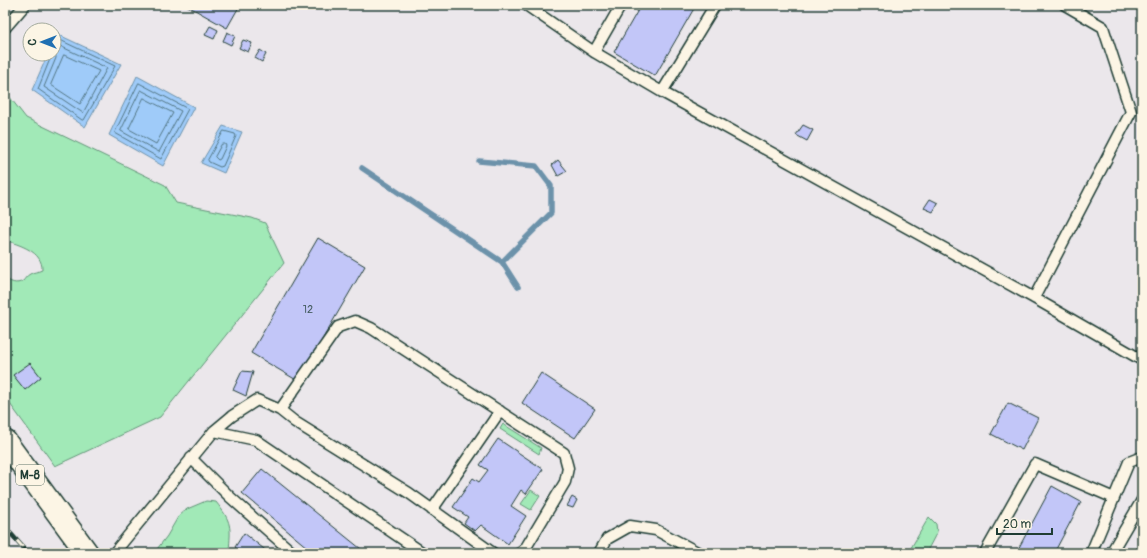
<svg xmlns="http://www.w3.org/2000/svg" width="1147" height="558" viewBox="0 0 1147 558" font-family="Pangolin,sans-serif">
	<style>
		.green { fill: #a1e9b7; stroke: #609376 }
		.water { fill: #9fcbf9; stroke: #6c92aa }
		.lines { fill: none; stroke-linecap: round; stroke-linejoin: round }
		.shore { stroke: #527683; stroke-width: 1 }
		.stream { stroke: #6c92aa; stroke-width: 5.5 }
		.building { fill: #c2c6f8; stroke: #1f3d34 }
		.service-casing { stroke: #1f3d34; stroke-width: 13 }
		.primary-casing { stroke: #1f3d34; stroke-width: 25 }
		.service { stroke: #fcf5e5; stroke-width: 10 }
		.primary { stroke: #fcf5e5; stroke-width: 22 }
		.rail-casing { stroke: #1f3d34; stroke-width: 4.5 }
		.rail { stroke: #fcf5e5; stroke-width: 3; stroke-dasharray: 9; stroke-linecap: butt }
		.labels { text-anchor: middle; stroke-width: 3; stroke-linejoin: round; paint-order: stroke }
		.number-label { font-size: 11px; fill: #485f65 }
		.shield { fill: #fcf5e5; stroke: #617469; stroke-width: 1 }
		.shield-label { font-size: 12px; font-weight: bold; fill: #1f3d34 }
	</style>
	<rect width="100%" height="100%" fill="#ebe7eb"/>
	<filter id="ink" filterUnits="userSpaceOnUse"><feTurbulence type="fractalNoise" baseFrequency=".025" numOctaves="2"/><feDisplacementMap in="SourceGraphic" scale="8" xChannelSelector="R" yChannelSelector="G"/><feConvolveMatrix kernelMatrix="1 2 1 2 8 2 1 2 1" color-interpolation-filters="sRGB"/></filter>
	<g filter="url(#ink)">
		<path class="green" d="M5 91 26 118 165 185 176 203 252 218 265 223 284 263 160 417 55 466 5 397V278C10 282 16 285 23 281 25 279 26 276 30 274 33 272 38 272 42 270 43 251 19 245 5 240Z
			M503 424 541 448 539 454 500 429Z
			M531 490 540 496 531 510 521 504Z
			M206 501 216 502C232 522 231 527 229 551L231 553H154L167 536 178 517 187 509Z
			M929 517 936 524 937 532 926 553H908Z"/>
		<path class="water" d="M57 34 121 64 85 127 32 90 48 54H54V41Z
			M137 76 194 107 163 166 109 135Z
			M223 126 242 132 224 173 201 163Z"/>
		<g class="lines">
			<path class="shore" d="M56 46H60L107 68 83 113 44 87 56 58 55 48Z
				M52 54 38 89 82 120H84L115 66 60 40 54 41
				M64 55 99 71 80 104 51 85Z
				M139 83 188 109 161 159 115 133Z
				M141 90 181 111 159 152 121 131Z
				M144 98 173 113 156 144 129 129Z
				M224 131 235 134 236 136 223 166 220 167 209 162 208 160Z
				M222 144H225L226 146 220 159 218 160 215 157Z"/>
			<path class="stream" d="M479 161 536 166 551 186V213L502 262
				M362 168 502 262 518 287"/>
		</g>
		<path class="building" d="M186 5H240L227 28Z
			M641 5H696L655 76 614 52Z
			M210 26 218 30 214 39 205 35Z
			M227 32 235 36 231 45 223 41Z
			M243 40 252 43 248 52 239 48Z
			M260 50 266 54 262 62 255 58Z
			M803 125 813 130 807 141 796 135Z
			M558 160 567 171 558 176 552 165Z
			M930 199 938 203 933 212 924 208Z
			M318 238 365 266 298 381 251 353Z
			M30 363 41 377 25 390 13 375Z
			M242 371 253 372 246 396 233 390Z
			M541 373 595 409 575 438 522 403Z
			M1008 403 1038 418 1022 450 991 434Z
			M498 439 543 469 526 494 521 490 511 506 526 516 508 544 481 525 475 531 464 523 468 517 453 507 473 478 479 482 488 470 480 465Z
			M262 469 366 553H314L242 493Z
			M1052 486 1081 502 1054 553H1016Z
			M572 497 577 500 573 508 567 506Z
			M244 533 269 553H242L235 547Z"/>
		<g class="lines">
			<g class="service-casing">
				<path id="service" d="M526 5 594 52 662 92 1034 298 1142 360
					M5 28 25 5
					M594 52 621 5
					M662 92 715 5
					M1034 298 1131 112 1103 27 1065 5
					M280 410 338 327 355 321 371 328 564 453 568 468 565 482 525 549 520 553
					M214 431 256 440 423 553
					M191 458 230 497 293 553
					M432 510 500 411
					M114 553 214 431 232 416 257 400 280 410 295 422 409 493 493 553
					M599 553 607 539 630 526 656 530 699 553
					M985 553 1035 464 1114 498
					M1091 553 1129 462 1142 457
					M1111 553 1142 500"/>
			</g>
			<g class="primary-casing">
				<path id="primary" d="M5 441 87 553"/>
			</g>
			<use href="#service" class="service"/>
			<use href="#primary" class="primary"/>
			<g class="rail-casing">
				<path id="rail" d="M1137 5 1142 8
					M5 527 28 553"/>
			</g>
			<use href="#rail" class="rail"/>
		</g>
	</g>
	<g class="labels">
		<g class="number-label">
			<text x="308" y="313">12</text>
		</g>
		<rect class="shield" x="16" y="465" width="28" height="20" rx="3"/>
		<g class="shield-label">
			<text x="30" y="479">М-8</text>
		</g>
	</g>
	<rect width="1147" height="558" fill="none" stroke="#fcf5e5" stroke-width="20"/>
	<rect x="10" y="10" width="1127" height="538" fill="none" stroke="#1f3d34" stroke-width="1.5" filter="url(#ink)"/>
	<g transform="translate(42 42) rotate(270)"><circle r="19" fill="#fcf5e5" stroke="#a4ab9e"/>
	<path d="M0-3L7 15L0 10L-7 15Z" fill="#1f6fb2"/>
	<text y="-6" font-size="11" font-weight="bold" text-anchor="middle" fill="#1f3d34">С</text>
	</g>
	<path d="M997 528v6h55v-6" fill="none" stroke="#1f3d34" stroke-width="2"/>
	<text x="1003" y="528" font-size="12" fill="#1f3d34" stroke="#fcf5e5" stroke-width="3" paint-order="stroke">20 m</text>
</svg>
